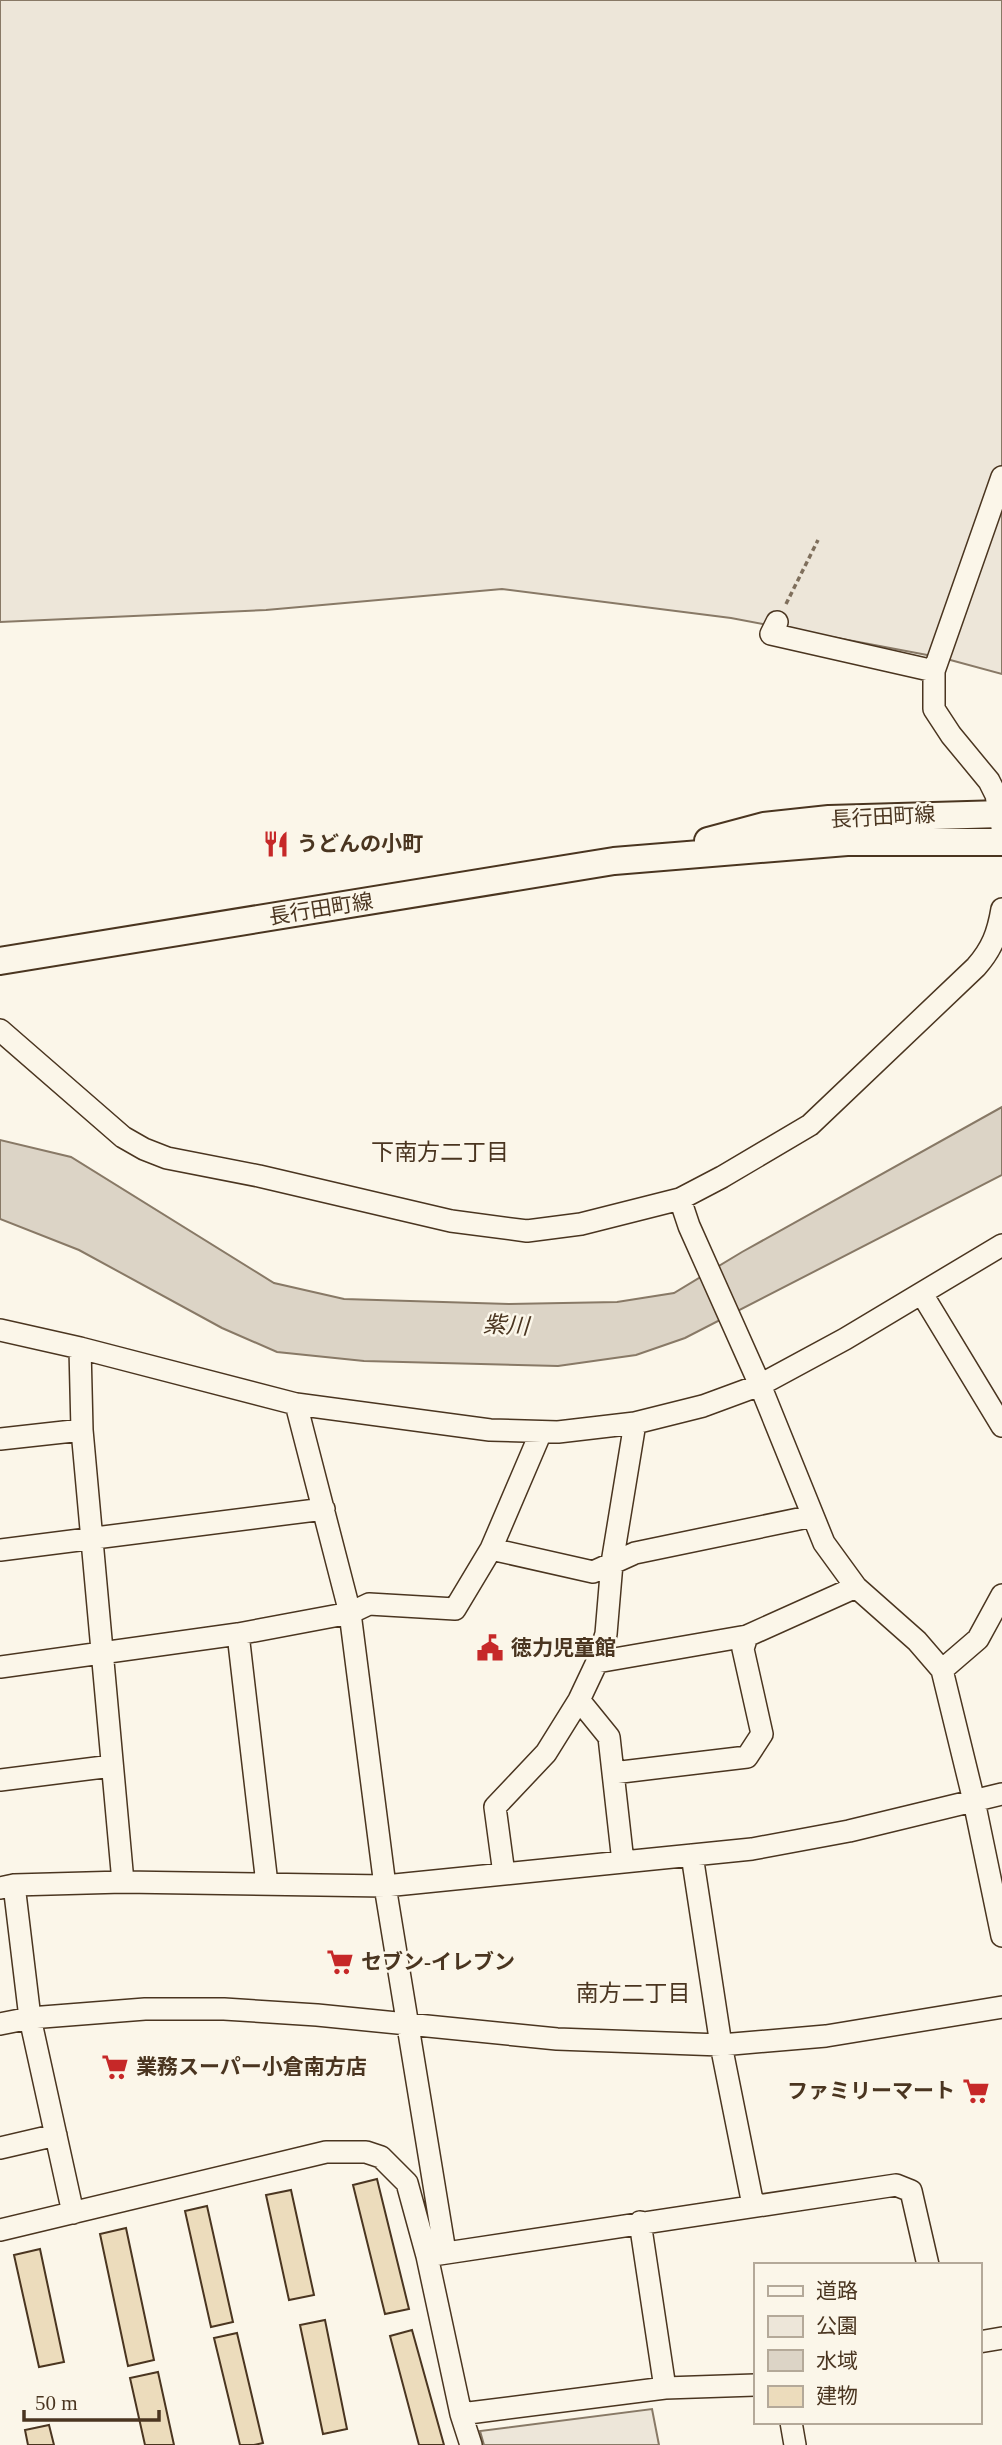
<svg xmlns="http://www.w3.org/2000/svg" width="1002" height="2445" viewBox="0 0 1002 2445" font-family="'Times New Roman','Noto Sans JP',serif">
	<style>
		.green { fill: #ede6d9; stroke: #887966; stroke-width: 2 }
		.water { fill: #dcd4c6; stroke: #887966; stroke-width: 2 }
		.building { fill: #ecdcbc; stroke: #4a3520; stroke-width: 2 }
		.lines { fill: none; stroke-linecap: round; stroke-linejoin: round }
		.minor-casing { stroke: #4a3520; stroke-width: 24 }
		.major-casing { stroke: #4a3520; stroke-width: 30 }
		.path { stroke: #7f6f5c; stroke-width: 3.5; stroke-dasharray: 5 3.5; stroke-linecap: butt }
		.minor { stroke: #fbf6e9; stroke-width: 21 }
		.major { stroke: #fbf6e9; stroke-width: 26 }
		.labels { text-anchor: middle; stroke-width: 5; stroke-linejoin: round; paint-order: stroke }
		.street-label { font-size: 21px; fill: #4a3520; stroke: #fbf6e9 }
		.poi-label { font-size: 21px; font-weight: bold; fill: #4a3520; stroke: #fbf6e9; text-anchor: start }
		.neighbourhood-label { font-size: 23px; fill: #4a3520; stroke: #fbf6e9 }
		.water-label { font-size: 23px; font-style: italic; fill: #4a3520; stroke: #fbf6e9 }
	</style>
	<rect width="100%" height="100%" fill="#fbf6e9"/>
	<path class="green" d="M0 0H1002V674L943 658 731 618 502 589 266 610 0 622Z
		M652 2409 659 2445H484L480 2431Z"/>
	<path class="water" d="M1002 1107V1175L685 1338 636 1355 558 1366 364 1361 277 1352 222 1328 79 1250 0 1219V1140L71 1157 274 1283 344 1299 509 1304 617 1302 674 1293 742 1252Z"/>
	<path class="building" d="M377 2179 409 2309 385 2314 353 2185Z
		M291 2190 314 2295 289 2300 266 2195Z
		M207 2206 233 2322 211 2327 185 2211Z
		M126 2228 154 2360 128 2366 100 2234Z
		M40 2249 64 2362 39 2367 14 2255Z
		M325 2320 347 2429 323 2434 300 2325Z
		M412 2330 444 2445H419L390 2336Z
		M237 2333 263 2443 254 2445H240L214 2338Z
		M158 2372 174 2445H145L130 2378Z
		M49 2425 54 2445H28L25 2430Z"/>
	<g class="lines">
		<g class="minor-casing">
			<path id="minor" d="M777 622 771 634 934 671
				M1002 827 996 795 989 781 951 735 934 709V671L1002 477
				M0 1030 123 1137 144 1149 167 1158 259 1176 451 1221 527 1231 581 1224 680 1199 722 1177 810 1125 976 967C992 949 998 933 1002 909
				M680 1199 689 1226 760 1385 824 1543 856 1587 917 1641 942 1670 974 1801 1002 1936
				M922 1294 1002 1426
				M0 1330 80 1348 296 1404 490 1430 558 1432 635 1423 703 1406 760 1385 845 1339 1002 1245
				M80 1348 82 1430 123 1882
				M296 1404 350 1613 385 1886 445 2252
				M0 1439 82 1430
				M491 1549 593 1572 635 1553 813 1516
				M0 1550 324 1509
				M238 1634 267 1884
				M597 1662 747 1636
				M0 1667 238 1634 350 1613 369 1604 455 1609 491 1549 541 1432
				M942 1670 978 1639 1002 1595
				M579 1700 609 1737 623 1862
				M613 1773 747 1757 762 1734 743 1649 747 1636 856 1587
				M0 1780 112 1766
				M692 1855 721 2045 753 2205
				M504 1874 495 1807 546 1753 579 1700 597 1662 606 1634 612 1563 635 1423
				M14 1885 30 2018 73 2213
				M0 1888 14 1885 123 1882 385 1886 752 1849 849 1831 1002 1794
				M0 2024 30 2018 145 2009H224L317 2015 557 2039 721 2045 826 2036 1002 2007
				M0 2148 56 2135
				M640 2222 665 2388
				M0 2230 326 2152H366L381 2157 407 2183 427 2256 461 2414 471 2445
				M433 2255 896 2185 911 2191 928 2265
				M979 2342 1002 2338
				M461 2414 665 2388 755 2385
				M791 2422 795 2445"/>
		</g>
		<g class="major-casing">
			<path id="major" d="M708 841 764 826 829 819 1002 814
				M0 961 614 861 847 842H1002"/>
		</g>
		<path class="path" d="M786 604 818 540"/>
		<use href="#minor" class="minor"/>
		<use href="#major" class="major"/>
	</g>
	<defs>
		<g id="restaurant-bare" transform="scale(2.1)"><path d="M-5-6h1v4h1v-4h1v4h1v-4h1v5L-1.5 .5V6h-2V.5L-5-1ZM5-6V6H3V1.5H1.5Q1.5-4 5-6Z" fill="#c62828" stroke="#fbf6e9" stroke-width="2.5" paint-order="stroke"/></g>
		<g id="civic-bare" transform="scale(2.1)"><path d="M-.6-6.5H3V-4.5H.6V-3L4-1V1h2V6H-6V1h2V-1L-.6-3ZM-1.2 2.5V6h2.4V2.5Z" fill="#c62828" stroke="#fbf6e9" stroke-width="2.5" paint-order="stroke"/></g>
		<g id="supermarket-bare" transform="scale(2.1)"><path d="M-6-5.5h2.5l.6 2H6L4.5 2H-2.5L-4.4-4H-6ZM-1.5 3.2a1.3 1.3 0 1 0 .1 0ZM3 3.2a1.3 1.3 0 1 0 .1 0Z" fill="#c62828" stroke="#fbf6e9" stroke-width="2.5" paint-order="stroke"/></g>
	</defs>
	<g fill-rule="evenodd">
		<use href="#restaurant-bare" x="276" y="844"/>
		<use href="#civic-bare" x="490" y="1648"/>
		<use href="#supermarket-bare" x="340" y="1962"/>
		<use href="#supermarket-bare" x="115" y="2067"/>
		<use href="#supermarket-bare" x="976" y="2091"/>
	</g>
	<g class="labels">
		<g class="street-label">
			<text transform="translate(883 817) rotate(-3)" y="7">長行田町線</text>
			<text transform="translate(321 909) rotate(-9)" y="7">長行田町線</text>
		</g>
		<g class="poi-label">
			<text x="297" y="851">うどんの小町</text>
			<text x="511" y="1655">徳力児童館</text>
			<text x="361" y="1969">セブン-イレブン</text>
			<text x="136" y="2074">業務スーパー小倉南方店</text>
			<text x="955" y="2098" text-anchor="end">ファミリーマート</text>
		</g>
		<g class="neighbourhood-label">
			<text x="440" y="1160">下南方二丁目</text>
			<text x="633" y="2001">南方二丁目</text>
		</g>
		<g class="water-label">
			<text transform="translate(506 1325) rotate(3)" y="8">紫川</text>
		</g>
	</g>
	<rect x="754" y="2263" width="228" height="161" fill="#fbf6e9" stroke="#b4a999" stroke-width="2"/>
	<rect x="768" y="2286" width="35" height="10" fill="#fbf6e9" stroke="#b4a999" stroke-width="2"/>
	<text x="816" y="2298" font-size="21" fill="#4a3520">道路</text>
	<rect x="768" y="2316" width="35" height="21" fill="#ede6d9" stroke="#b4a999" stroke-width="2"/>
	<text x="816" y="2333" font-size="21" fill="#4a3520">公園</text>
	<rect x="768" y="2350" width="35" height="21" fill="#dcd4c6" stroke="#b4a999" stroke-width="2"/>
	<text x="816" y="2368" font-size="21" fill="#4a3520">水域</text>
	<rect x="768" y="2386" width="35" height="21" fill="#ecdcbc" stroke="#b4a999" stroke-width="2"/>
	<text x="816" y="2403" font-size="21" fill="#4a3520">建物</text>
	<path d="M24 2410v10h135v-10" fill="none" stroke="#4a3520" stroke-width="3.5"/>
	<text x="35" y="2410" font-size="21" fill="#4a3520" stroke="#fbf6e9" stroke-width="5" paint-order="stroke">50 m</text>
</svg>
